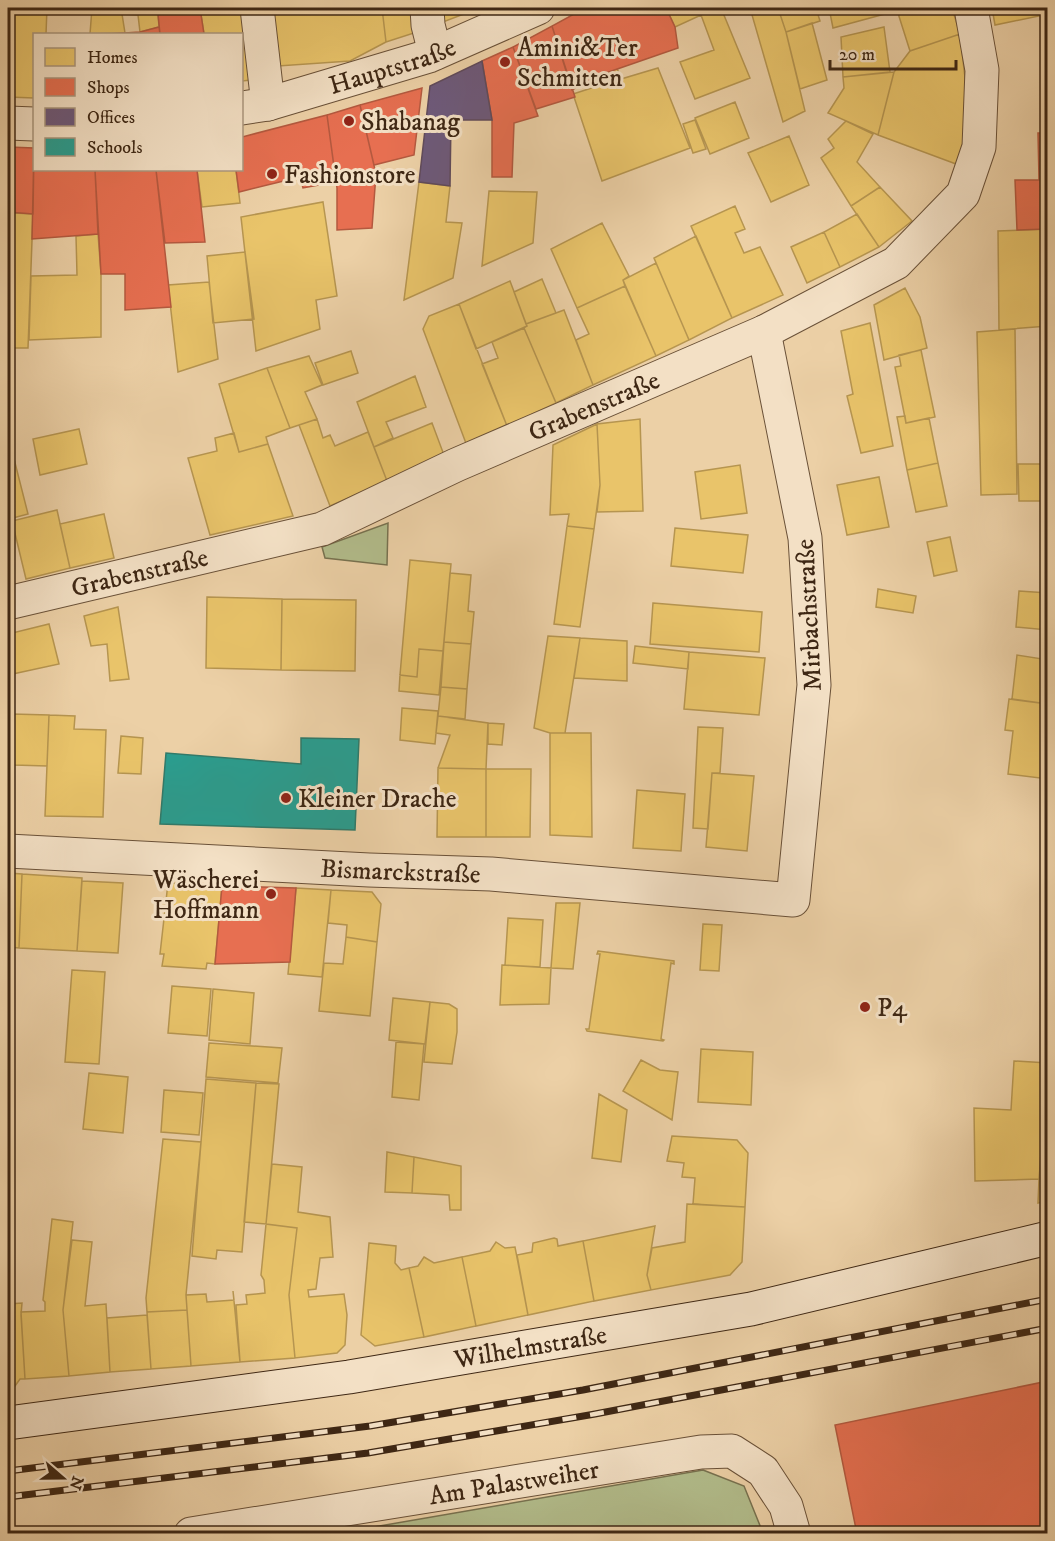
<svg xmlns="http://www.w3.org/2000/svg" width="1055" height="1541" viewBox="0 0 1055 1541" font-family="'IM FELL DW Pica',serif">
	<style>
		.green { fill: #b2bc8b; stroke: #787250; stroke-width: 1.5 }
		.homes { fill: #e9c46a; stroke: #b69550; stroke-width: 1.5 }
		.shops { fill: #e76f51; stroke: #b4593f; stroke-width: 1.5 }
		.offices { fill: #6d597a; stroke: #5f4a5b; stroke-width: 1.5 }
		.schools { fill: #2a9d8f; stroke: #307a6a; stroke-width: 1.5 }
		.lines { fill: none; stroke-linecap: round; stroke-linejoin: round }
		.street-casing { stroke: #6a5138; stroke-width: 35 }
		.secondary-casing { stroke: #3e2714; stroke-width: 35 }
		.street { stroke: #f3e0c5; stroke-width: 33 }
		.secondary { stroke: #f3e0c5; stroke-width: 33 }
		.rail-casing { stroke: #3e2714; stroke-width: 7 }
		.rail { stroke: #f3e0c5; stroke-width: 4.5; stroke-dasharray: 14; stroke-linecap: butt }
		.poi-dot { fill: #8f2418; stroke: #f3e0c5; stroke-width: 2 }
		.labels { text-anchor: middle; stroke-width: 6; stroke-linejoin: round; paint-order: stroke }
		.poi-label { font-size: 26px; fill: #3e2714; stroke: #f3e0c5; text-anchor: start }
		.street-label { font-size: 26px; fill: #3e2714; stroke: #f3e0c5 }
	</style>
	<rect width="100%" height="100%" fill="#ecd0a6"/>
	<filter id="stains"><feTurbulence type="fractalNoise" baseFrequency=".00333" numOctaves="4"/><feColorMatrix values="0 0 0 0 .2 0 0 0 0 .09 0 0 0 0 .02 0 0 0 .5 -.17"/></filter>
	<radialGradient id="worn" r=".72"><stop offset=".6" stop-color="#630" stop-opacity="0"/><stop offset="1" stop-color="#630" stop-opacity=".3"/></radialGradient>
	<path class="green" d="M388 523 387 565 325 558 322 547Z
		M703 1470 744 1486 763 1533H339Z"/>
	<path class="homes" d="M8 8H47L46 34H34V98L8 97Z
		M92 8H162L163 12 158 14 159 27 140 32 138 15 122 14 125 33 90 34Z
		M200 8H246L251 80 242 81V34H204Z
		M272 8H355L356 12 382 8 386 42 350 61 278 66Z
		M382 8H415L417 32 386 42Z
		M441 8H477V9L443 22Z
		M666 8H721L750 78 695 99 680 62 714 50 701 15 675 27Z
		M750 8H778L786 32 805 111 783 122Z
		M778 8H816L820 21 786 32Z
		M829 8H907L833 28Z
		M907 8H952L960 34 910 51 897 10Z
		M992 8H1043L1044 15 995 25Z
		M812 23 827 80 800 89 786 32Z
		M884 27 890 72 843 77 841 37Z
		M960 34 968 104 965 139 956 164 878 135 894 72 910 51Z
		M617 68 621 79 658 68 690 148 602 181 573 94 604 84 600 75Z
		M894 72 878 135 828 113 844 88 843 77Z
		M735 102 749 138 710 154 695 118Z
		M695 120 706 149 693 153 683 124Z
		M846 121 873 134 857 162 880 187 851 206 821 158 834 148 828 139Z
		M789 136 809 185 771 202 748 153Z
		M197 170H236L240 203 202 207Z
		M419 182 450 186 446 222 462 223 453 278 404 300Z
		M880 187 912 221 879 247 851 206Z
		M489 191 537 192 533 243 482 266Z
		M323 202 337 296 316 300 320 329 256 351 241 217Z
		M735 206 745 229 735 233 744 253 760 247 783 295 732 318 691 226Z
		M14 213 33 214 28 348H8V225H13Z
		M857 214 879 247 840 267 824 232Z
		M602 223 629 276 623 280 625 286 577 308 551 249Z
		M1048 229V326L999 330 998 231Z
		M824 232 840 267 807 283 791 247Z
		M98 234 101 274V337L29 340 31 276 77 275 76 236Z
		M696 236 732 318 689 340 654 258Z
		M245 252 254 319 213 323 207 256Z
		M656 263 689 340 656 356 623 280Z
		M542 279 556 313 526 324 514 292Z
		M510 281 527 326 476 349 459 304Z
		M209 282 218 359 178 372 168 285Z
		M625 286 656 356 593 385 576 340 589 334 577 308Z
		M905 288 920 317 927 348 884 360 874 305Z
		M459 304 507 426 467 446 423 329 429 316Z
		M564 310 593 385 556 403 524 328 527 326 526 324Z
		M870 323 893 446 861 453 847 396 853 394 841 331Z
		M524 328 556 403 507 426 482 364 498 358 492 342Z
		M1015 329 1017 494 981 495 977 332Z
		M921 350 935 417 906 423 895 367 901 366 899 355Z
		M351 351 358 373 323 385 315 363Z
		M309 356 322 385 305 392 317 419 290 428 267 368Z
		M267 368 290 428 266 437 268 444 239 452 219 384Z
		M415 376 426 407 386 422 393 438 374 447 357 402Z
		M905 416 906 423 929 418 938 463 907 470 897 417Z
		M317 419 323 438 330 435 335 446 368 432 387 481 330 506 299 425Z
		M640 419 643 511 597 512 600 485 597 424Z
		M432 423 444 455 387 481 374 447Z
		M597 424 600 485 594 529 567 526 569 514 550 515 553 445Z
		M79 429 87 464 40 475 33 439Z
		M234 433 239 452 268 444 293 516 210 535 188 458 217 451 215 438Z
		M11 447 28 514 9 519 8 511V448Z
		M938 463 947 506 916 512 907 470Z
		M1018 464H1048V501H1019Z
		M740 465 747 513 701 519 695 472Z
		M879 477 889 527 847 535 837 485Z
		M57 510 70 568 26 579 12 521Z
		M104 514 114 558 70 568 60 524Z
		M567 526 594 529 580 627 554 624Z
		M675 528 748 535 743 573 671 566Z
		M950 537 957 571 934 576 927 542Z
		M410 560 451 564 443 651 419 649 417 677 400 675Z
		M450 573 471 575 468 611 474 612 471 644 444 642Z
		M878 589 916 596 913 613 876 607Z
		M1019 591 1048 593V630L1016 627Z
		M207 597 282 599 281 670 206 668Z
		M282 599 356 600 355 671 281 670Z
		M653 603 762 612 759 652 650 644Z
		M118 607 129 679 110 681 107 644 91 646 84 616Z
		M49 624 59 664 8 675V634Z
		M1046 630H1048V704L1012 699 1017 655 1042 659Z
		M548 636 580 638 565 733H550L534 728Z
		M580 638 627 641V681L574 678Z
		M444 642 471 644 467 689 441 687Z
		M635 646 689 652 688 669 633 663Z
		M419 649 443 651 439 695 399 691 400 675 417 677Z
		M689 652 765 658 759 715 684 709Z
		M441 687 467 689 465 719 438 716Z
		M8 688 13 733 8 734Z
		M1009 699 1048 704V779L1008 774 1013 731 1005 730Z
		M402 708 438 711 435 744 400 740Z
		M12 714 49 715 47 766 14 765Z
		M49 715 75 716 74 729 106 730 103 817 45 816Z
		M438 716 488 723 486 769 438 768 450 735 436 733Z
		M488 723 504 724 502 745 488 744Z
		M698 727 723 728 720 773H712L708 829 693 828Z
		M550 733H591L592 837 550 835Z
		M121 736 143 738 141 774 118 773Z
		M438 768 486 769V837H437Z
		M486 769H531L530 837H486Z
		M712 773 754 776 747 851 706 847Z
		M637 790 685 794 681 851 633 848Z
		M8 873 22 874 19 948 8 947Z
		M22 874 82 878 77 951 19 948Z
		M82 881 123 883 118 953 77 951Z
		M168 883 222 886 215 964 207 963 206 969 162 966 164 954H160Z
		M296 888 331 890 322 977 288 974Z
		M331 890 372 892 381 904 377 942 346 937 347 925 328 923Z
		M556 903H580L573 969 551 968Z
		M508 918 543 920 540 967 505 965Z
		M703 924 722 925 719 971 700 970Z
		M346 937 377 942 370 1016 319 1011 324 963 343 964Z
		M598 951 674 961V964L671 963 661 1039 664 1040 663 1041 587 1031 586 1029H589L600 954H597Z
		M502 965 551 968 549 1004 500 1005Z
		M72 970 105 972 99 1064 65 1062Z
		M172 986 211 989 207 1036 168 1033Z
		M213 989 254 993 250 1044 209 1040Z
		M393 998 430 1002 425 1044 389 1040Z
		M430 1002 449 1004 457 1009V1032L452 1064 424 1062Z
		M396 1042 424 1044 419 1100 392 1097Z
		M209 1043 282 1048 278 1083 206 1077Z
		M701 1049 753 1052 751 1105 698 1102Z
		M641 1060 660 1070 678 1072 672 1120 623 1091Z
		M1014 1061 1048 1063 1039 1179 975 1181 974 1108 1011 1110Z
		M89 1073 128 1077 123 1133 83 1129Z
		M1048 1076V1201L1038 1203 1039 1179Z
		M206 1079 256 1083 242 1252 217 1250 216 1259 192 1256Z
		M256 1083 279 1084 266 1224 244 1222Z
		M164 1090 203 1093 199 1135 161 1132Z
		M599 1094 627 1110 621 1162 592 1158Z
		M672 1136 737 1140 748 1153 745 1207 693 1204 695 1178 682 1177 684 1163 667 1161Z
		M163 1139 201 1142 186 1295 187 1310 147 1312 146 1298Z
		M387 1152 414 1157 412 1193 385 1192Z
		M414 1157 461 1166V1210H450L449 1195 412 1193Z
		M272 1164 302 1167 298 1212 330 1217 333 1257 320 1258 316 1289 308 1290 309 1297 344 1294 347 1315 345 1345 337 1353 295 1358 289 1295 297 1228 266 1224Z
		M687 1204 745 1207 742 1262 730 1275 651 1290 647 1275 652 1248 685 1242Z
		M52 1219 73 1222 63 1310 69 1376 25 1379 21 1312 45 1311V1302L43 1300Z
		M266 1224 297 1228 289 1295 295 1358 240 1362 236 1305 247 1304 246 1295 265 1293 264 1280 261 1275Z
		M655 1226 647 1275 651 1290 594 1301 583 1241Z
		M554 1238 557 1239 558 1246 583 1241 594 1301 528 1315 517 1255 532 1252 533 1243Z
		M72 1240 92 1242 85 1306 106 1304 110 1372 69 1376 63 1310Z
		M496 1242 505 1248 515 1247 528 1315 476 1326 462 1257 490 1251Z
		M369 1243 396 1246 395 1263 401 1270 409 1268 424 1337 375 1346 361 1335Z
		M424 1257 434 1263 462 1257 476 1326 424 1337 409 1268 418 1266Z
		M233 1291 240 1362 191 1366 186 1295 206 1294 207 1302 234 1300Z
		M22 1303 21 1315 25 1379H20L15 1386 9 1387 8 1385V1304Z
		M187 1310 191 1366 151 1369 147 1312Z
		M147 1315 151 1369 110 1372 107 1318Z"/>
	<path class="shops" d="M191 8H200L204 34H160L158 14Z
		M585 8H666L675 27 678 48 600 75 572 90 552 26Z
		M552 26 575 97 536 109 513 47Z
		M159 27 160 34H109L140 32Z
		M513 47 538 116 514 123 512 177H492V120L482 61Z
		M422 88 414 155 374 165 360 105Z
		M360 105 376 174 372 228 337 230V188L327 115Z
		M327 115 336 182 303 188 300 177 239 192 236 170H242V137Z
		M1038 133H1048V229L1017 230 1015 180H1039Z
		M8 147 34 148 33 214 8 212Z
		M34 148V170H95L98 234 32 239Z
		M95 170H156L171 307 125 310V274H101Z
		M156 170H197L205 242 165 243Z
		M222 886 296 888 290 962 215 964Z
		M1048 1381V1534H857L835 1425Z"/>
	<path class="offices" d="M482 61 492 120H451L450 186 419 182 430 86Z"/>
	<path class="schools" d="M301 738 359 739 355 830 160 824 166 753 301 764Z"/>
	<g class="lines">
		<g class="street-casing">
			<g id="street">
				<path d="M257 8 268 104"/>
				<path d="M427 8 428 25 435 53"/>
				<path id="s1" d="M242 108 268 104 429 56 538 8"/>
				<path d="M8 123 34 124"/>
				<path id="s2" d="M8 603 322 529 456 465 764 332 896 263 963 194 979 147 982 70 971 8"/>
				<path id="s3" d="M8 851 369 870 491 874 793 900 814 685 805 538 764 332"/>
				<path id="s4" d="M191 1534 701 1452 732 1451 763 1471 786 1506 794 1534"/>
			</g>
		</g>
		<g class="secondary-casing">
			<g id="secondary">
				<path id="s5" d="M8 1423 349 1377 751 1309 1048 1238"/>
			</g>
		</g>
		<use href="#street" class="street"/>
		<use href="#secondary" class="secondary"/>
		<g class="rail-casing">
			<path id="rail" d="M8 1471 370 1426 583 1390 1048 1299
				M8 1497 368 1453 595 1414 1048 1328"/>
		</g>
		<use href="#rail" class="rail"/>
	</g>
	<g class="poi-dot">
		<circle cx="505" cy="62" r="6"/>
		<circle cx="349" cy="121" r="6"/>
		<circle cx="272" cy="174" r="6"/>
		<circle cx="286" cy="798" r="6"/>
		<circle cx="271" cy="894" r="6"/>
		<circle cx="865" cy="1007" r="6"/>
	</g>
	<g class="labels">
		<g class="poi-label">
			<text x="517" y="56">Amini&amp;Ter<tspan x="517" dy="30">Schmitten</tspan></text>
			<text x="361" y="130">Shabanag</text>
			<text x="284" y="183">Fashionstore</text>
			<text x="298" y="807">Kleiner Drache</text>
			<text x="259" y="888" text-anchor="end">Wäscherei<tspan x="259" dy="30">Hoffmann</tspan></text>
			<text x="877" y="1016">P4</text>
		</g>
		<g class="street-label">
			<text dy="9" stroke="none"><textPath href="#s1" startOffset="156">Hauptstraße</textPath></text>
			<text dy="9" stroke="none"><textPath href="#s2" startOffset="621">Grabenstraße</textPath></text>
			<text dy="9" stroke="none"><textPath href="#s2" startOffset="135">Grabenstraße</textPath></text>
			<text transform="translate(808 615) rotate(-93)" y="9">Mirbachstraße</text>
			<text dy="9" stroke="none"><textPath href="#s3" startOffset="393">Bismarckstraße</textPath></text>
			<text dy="9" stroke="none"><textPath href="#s5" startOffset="528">Wilhelmstraße</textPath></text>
			<text dy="9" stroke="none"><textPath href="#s4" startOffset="327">Am Palastweiher</textPath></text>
		</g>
	</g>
	<rect width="1055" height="1541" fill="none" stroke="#ecd0a6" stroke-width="30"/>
	<rect x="9" y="9" width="1037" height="1523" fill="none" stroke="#3e2714" stroke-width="3"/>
	<rect x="15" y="15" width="1025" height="1511" fill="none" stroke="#3e2714" stroke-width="1.5"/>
	<rect x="33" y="33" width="210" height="138" fill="#f3e0c5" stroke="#ab967e" stroke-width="1.5"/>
	<rect x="45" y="48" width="30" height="18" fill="#e9c46a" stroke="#ab967e" stroke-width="1.5"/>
	<text x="87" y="63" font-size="18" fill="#3e2714">Homes</text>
	<rect x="45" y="78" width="30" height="18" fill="#e76f51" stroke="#ab967e" stroke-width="1.5"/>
	<text x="87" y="93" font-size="18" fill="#3e2714">Shops</text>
	<rect x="45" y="108" width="30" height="18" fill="#6d597a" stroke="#ab967e" stroke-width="1.5"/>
	<text x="87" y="123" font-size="18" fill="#3e2714">Offices</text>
	<rect x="45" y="138" width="30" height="18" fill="#2a9d8f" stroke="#ab967e" stroke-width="1.5"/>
	<text x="87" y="153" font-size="18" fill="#3e2714">Schools</text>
	<g transform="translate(63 1478) rotate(110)" stroke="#f3e0c5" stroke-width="4.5" paint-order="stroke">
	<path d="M0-4.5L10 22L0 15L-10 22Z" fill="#3e2714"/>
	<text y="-9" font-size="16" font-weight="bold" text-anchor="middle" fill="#3e2714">N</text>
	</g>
	<path d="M830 60v9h126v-9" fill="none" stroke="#3e2714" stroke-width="3"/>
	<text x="839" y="60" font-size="18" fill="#3e2714" stroke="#f3e0c5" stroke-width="4.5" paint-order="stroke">20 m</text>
	<rect width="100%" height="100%" filter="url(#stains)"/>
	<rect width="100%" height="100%" fill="url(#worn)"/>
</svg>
